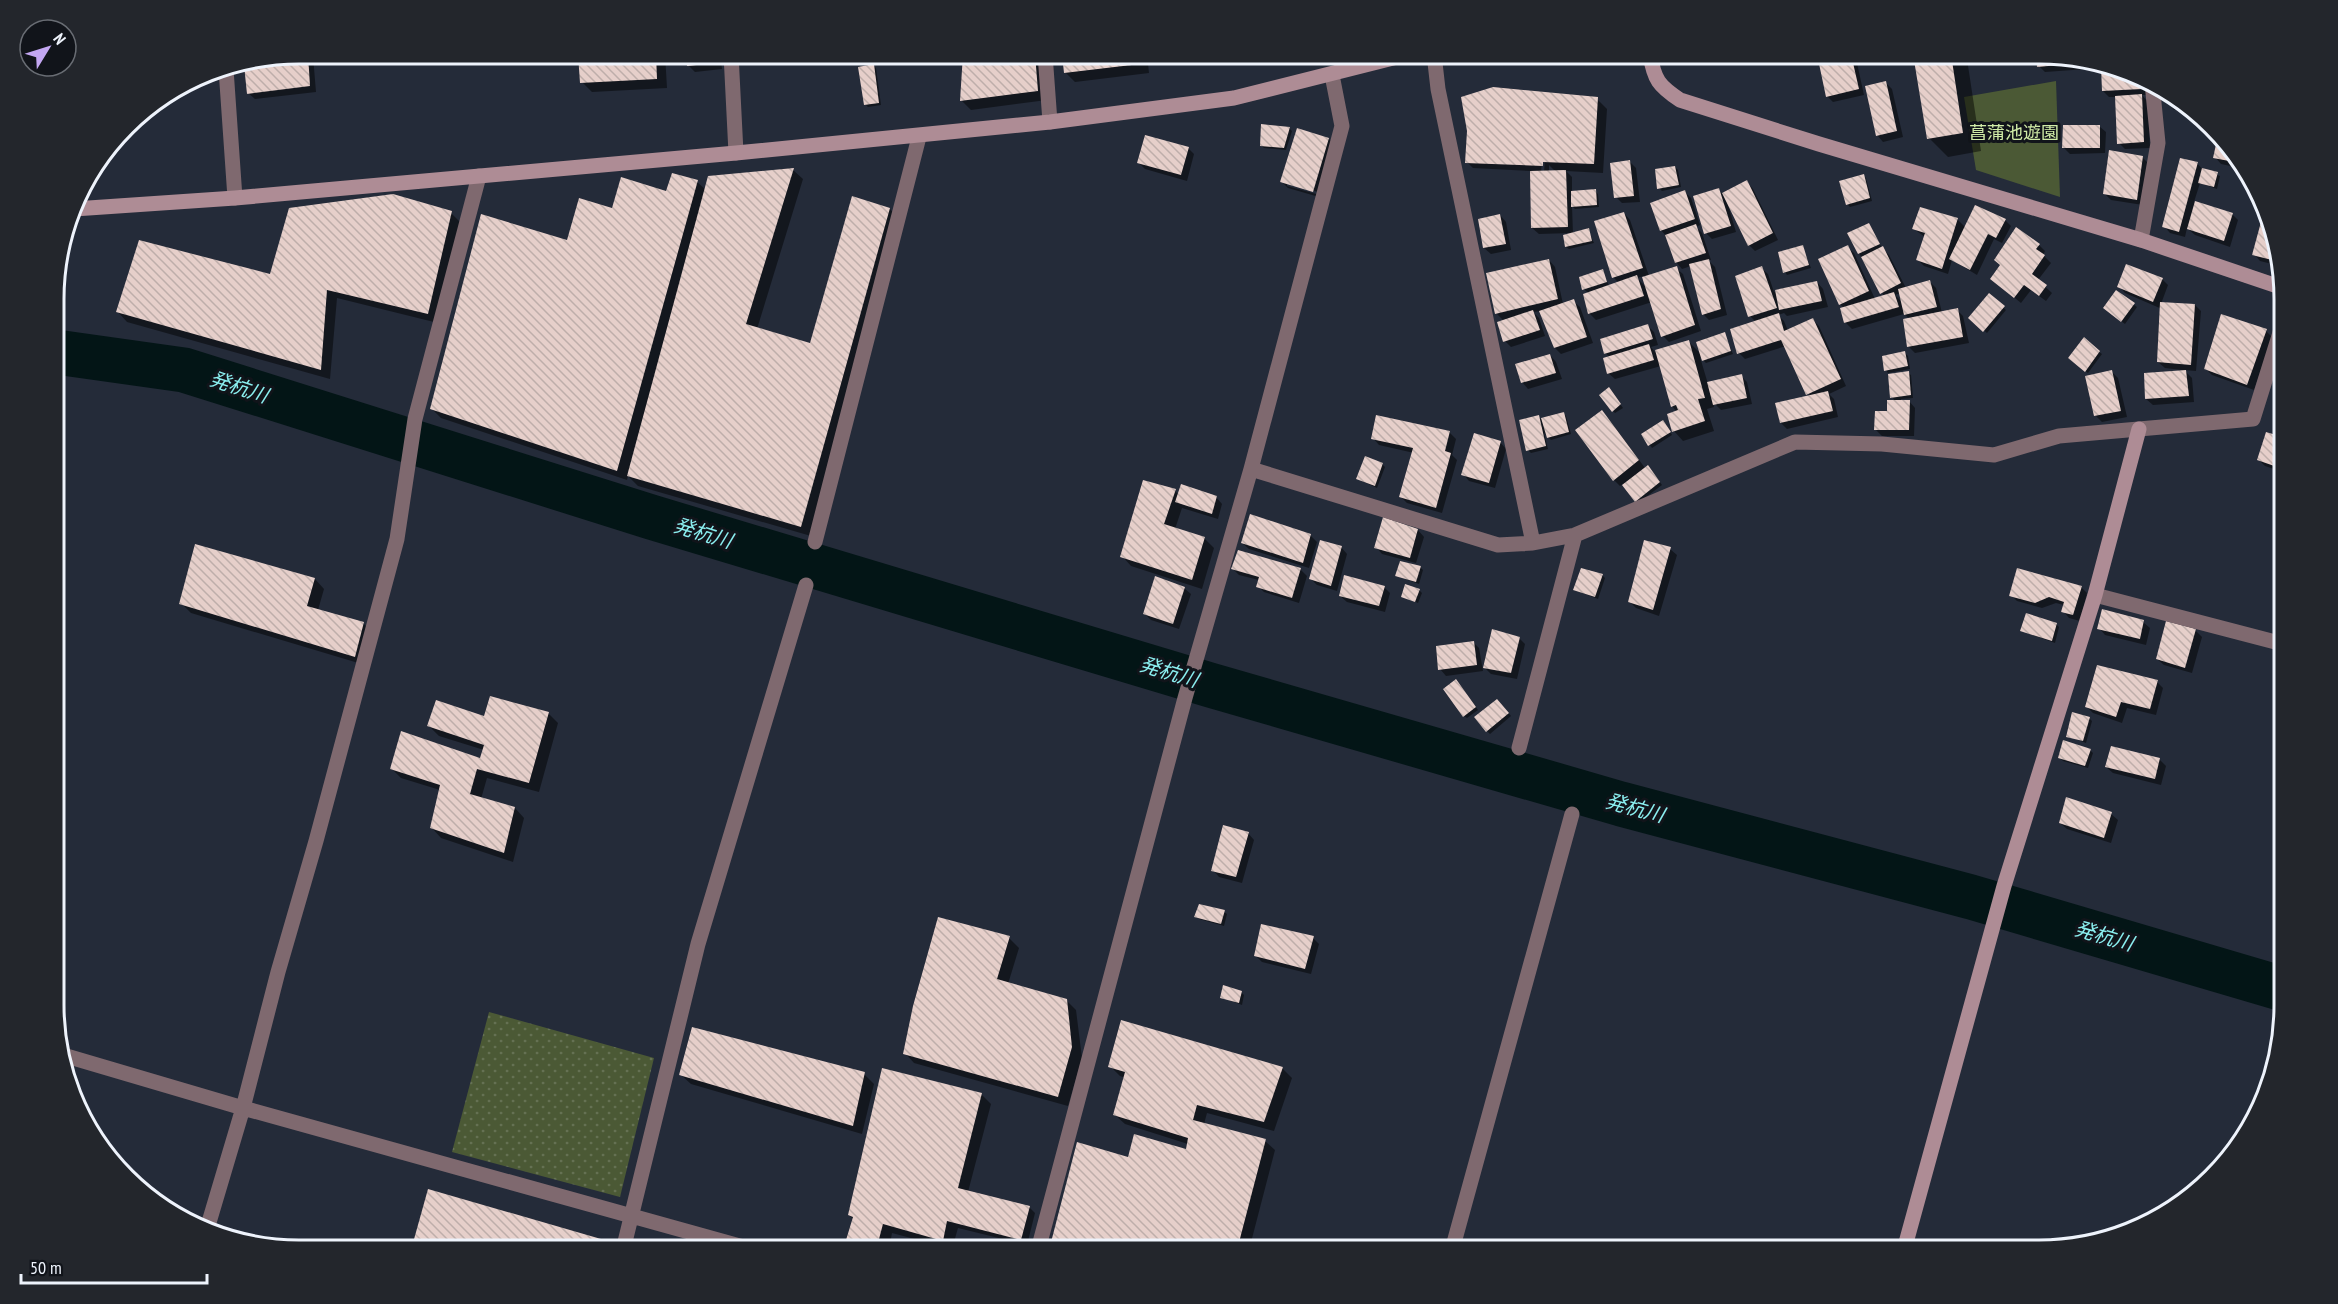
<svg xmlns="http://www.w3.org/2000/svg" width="2338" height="1304" viewBox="0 0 2338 1304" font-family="'PT Sans Narrow','Noto Sans JP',sans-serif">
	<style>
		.grass { fill: url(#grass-dots) }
		.green { fill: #4b5935 }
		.shadow { fill: #0007; fill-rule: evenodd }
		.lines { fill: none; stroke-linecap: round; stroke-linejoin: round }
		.river { stroke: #031516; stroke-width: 45 }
		.building { fill: url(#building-back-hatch) }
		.street { stroke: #7f696f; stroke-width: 15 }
		.secondary { stroke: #ae8c95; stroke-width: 15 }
		.labels { text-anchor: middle; stroke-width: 6; stroke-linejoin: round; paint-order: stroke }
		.park-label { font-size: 18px; fill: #d0eba7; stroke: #11141a }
		.water-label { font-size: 20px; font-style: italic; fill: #8beff0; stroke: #11141a }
		.rim { fill: none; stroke: #eef3fc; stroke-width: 3 }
	</style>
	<defs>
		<pattern id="grass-dots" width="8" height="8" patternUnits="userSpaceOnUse" patternTransform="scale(1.5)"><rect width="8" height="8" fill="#4b5935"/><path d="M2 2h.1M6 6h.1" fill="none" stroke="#657153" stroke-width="1.8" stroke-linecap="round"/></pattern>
		<pattern id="building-back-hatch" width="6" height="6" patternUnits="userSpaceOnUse" patternTransform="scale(1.5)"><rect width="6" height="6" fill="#e6cfca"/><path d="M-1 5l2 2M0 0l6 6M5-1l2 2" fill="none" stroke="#beaeaa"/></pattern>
	</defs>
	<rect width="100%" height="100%" fill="#242b39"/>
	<path class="grass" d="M489 1012 654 1058 620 1197 452 1152Z"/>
	<path class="green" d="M2056 81 2060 197 1976 170 1964 97Z"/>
	<path class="shadow" d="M300 54 313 56 316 92 255 99 248 93 246 65Z
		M580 54H665L667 88 592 92 582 82Z
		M687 54H720L722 69 695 72 688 65Z
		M964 54H1043L1047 100 971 110 961 100Z
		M1064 54H1147L1149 73 1075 82 1065 72Z
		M1818 54H1855L1864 95 1833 102 1827 96Z
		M1915 54H1962L1967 59 1981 151 1948 157 1929 138Z
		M2038 54 2100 62 2101 68 2045 72 2039 66Z
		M873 65 876 68 881 105 868 107 865 104Z
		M2115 68 2147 81 2148 95H2142L2148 102 2150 148 2125 149 2119 143 2117 97H2109L2103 91Z
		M1886 83 1892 89 1903 137 1883 142 1877 135Z
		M2167 92 2183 108 2174 110 2168 103Z
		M1597 99 1607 109 1603 173 1566 171 1572 177V193L1595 191 1598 194 1599 207 1575 209 1572 206 1573 234 1588 230 1594 243 1569 249 1566 247 1572 233 1539 234 1532 228 1531 171 1473 168 1467 162ZM1543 140H1546L1544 174H1541ZM1549 165 1555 171 1549 172Z
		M2099 126 2106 132 2105 153 2070 154 2064 148Z
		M1289 128 1292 131 1286 150 1264 148 1261 145Z
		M1329 139 1335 145 1319 197 1288 188 1281 181ZM1287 182 1321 193 1320 195 1287 186Z
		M2219 141 2243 163 2245 169 2221 164 2215 157Z
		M1188 148 1194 154 1187 181 1145 169 1139 163Z
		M2142 157 2149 164 2143 205 2111 200 2105 194Z
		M1630 162 1636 168 1640 202 1622 203 1616 197Z
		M2197 163 2203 170 2220 176 2217 189 2200 183 2194 202 2232 214 2238 220 2230 247 2195 235 2187 228 2185 237 2170 233 2164 226Z
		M1675 167 1678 170 1681 187 1662 191 1659 188Z
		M793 170 803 179 757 329 811 345 853 198 890 209 899 219 811 536 638 486 628 476 627 480 441 418 431 408 568 242 613 209 697 182 706 190 709 178Z
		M1863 176 1866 178 1872 201 1850 207 1847 204Z
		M1747 182 1753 189 1778 240 1755 251 1749 245 1730 204 1728 205 1736 232 1712 239 1706 233 1718 190 1723 194Z
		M1685 192 1691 198 1700 225 1696 227 1702 233 1711 260H1708L1715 267 1727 315 1709 320 1703 314 1691 266 1682 269 1676 262 1667 237 1661 230Z
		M451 213 461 223 438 323 337 298 330 379 127 322 118 312 271 276Z
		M1624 213 1630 220 1649 276 1676 268 1683 274 1701 331 1669 342 1663 336 1652 302 1596 320 1590 314 1584 294 1588 293 1584 289 1602 271 1609 286 1619 283 1613 277ZM1644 276 1645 279 1647 288 1637 278Z
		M1500 215 1506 222 1511 250 1491 254 1484 248Z
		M1957 219 1966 228 2005 220 2011 226 2002 243 1994 239 1977 275 1952 260 1948 274 1924 266 1918 260 1925 237 1914 229Z
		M1869 225 1882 248 1889 255 1906 288 1930 282 1936 288 1942 313 1957 310 1963 316 1969 343 1915 353 1909 347 1910 319 1904 314 1852 329 1845 322 1844 308 1840 304 1847 247 1854 253 1875 299 1884 296 1859 253ZM1900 293 1902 302 1895 295Z
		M2272 226 2280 266 2260 261 2254 254Z
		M2039 245 2045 251 2043 255 2051 263 2038 280 2052 293 2046 301 2031 290 2021 303 1992 279Z
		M1802 247 1811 268 1787 275 1785 272Z
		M1549 260 1555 267 1563 304 1573 301 1580 307 1593 343 1561 354 1555 348 1541 311 1533 312 1539 318 1545 336 1511 347 1505 341 1504 321 1496 313Z
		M1761 268 1768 274 1774 292 1817 282 1823 289 1828 307 1787 316 1784 313 1778 315 1784 321 1788 331 1813 320 1819 326 1846 386 1829 394 1834 399 1838 417 1787 429 1781 423 1810 396 1786 346 1745 359 1739 353 1756 322 1750 316Z
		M2162 279 2168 285 2161 304 2195 305 2201 311 2196 371 2184 370 2192 378 2194 402 2153 405 2146 399 2182 370 2165 368 2158 362 2162 309 2125 293 2119 286Z
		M2116 292 2137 307 2125 324 2108 311Z
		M1989 295 2006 310 1987 333 1970 318Z
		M1648 326 1654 332 1658 345 1651 347 1655 352 1689 342 1702 355 1724 334 1733 354 1706 363 1700 357 1708 384 1741 376 1747 382 1752 404 1721 410 1713 402 1714 407 1707 409 1714 431 1683 441 1674 431 1677 412 1672 406 1661 366 1615 379 1608 373 1610 357 1605 353Z
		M2266 331 2272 337 2254 390 2212 375 2206 369Z
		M2099 352 2102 354 2088 373 2073 361Z
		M1905 353 1908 356 1910 369 1888 373 1886 370Z
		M1550 355 1556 362 1562 379 1528 389 1522 382Z
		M2112 372 2118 378 2127 417 2102 422 2095 415Z
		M1908 373 1911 375 1913 398 1901 399V401H1909L1915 408 1914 436H1882L1875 429 1896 402 1892 397Z
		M1611 391 1623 408 1615 413 1613 411Z
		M1564 414 1566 416 1571 434 1551 440 1544 433 1548 449 1531 453 1528 450 1538 417 1541 419Z
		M1377 417 1450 433 1456 439 1452 455 1457 460 1442 513 1407 503 1401 497 1414 453 1379 445 1373 438Z
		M1608 418 1645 468 1650 469 1662 485 1638 503 1623 484 1620 486 1614 480Z
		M1666 424 1672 435 1652 448 1643 435Z
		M2267 434 2283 439V472L2265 466 2259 460Z
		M1500 442 1506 449 1495 488 1469 481 1463 474Z
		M1382 464 1385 467 1377 488 1358 479Z
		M1175 491 1179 495 1216 497 1222 504 1218 519 1182 508 1175 529 1204 538 1214 548 1202 589 1131 566 1122 556Z
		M1418 530 1424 537 1416 563 1382 554 1376 547Z
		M1310 535 1317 542 1309 568 1249 549 1242 543Z
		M1341 547 1347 554 1337 591 1317 585 1311 579Z
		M1670 549 1677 555 1659 616 1636 608 1630 602Z
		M1420 567 1423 570 1419 584 1397 576Z
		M1233 569H1300L1307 576 1299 603 1264 592 1258 586 1259 580 1239 575Z
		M1602 575 1605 578 1598 599 1575 590Z
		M315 579 324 589 318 610 364 624 373 634 365 665 191 613 181 603Z
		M1384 587 1390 593 1385 612 1347 602 1340 596Z
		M2081 587 2087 593 2080 621 2069 618 2063 611 2064 605 2056 603 2042 608 2017 601 2011 595Z
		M1184 588 1191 594 1179 629 1151 620 1145 614Z
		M1419 590 1422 593 1418 603 1403 596Z
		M2143 622 2150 628 2146 645 2105 635 2099 628Z
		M2056 624 2059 627 2055 643 2022 631Z
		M2195 630 2202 637 2192 673 2164 665 2157 659Z
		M1519 638 1525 644 1517 679 1491 674 1485 668Z
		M1473 642 1479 648 1483 671 1446 676 1440 669Z
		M2157 682 2163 688 2156 715 2127 708 2122 723 2093 713 2087 707Z
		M1458 684 1478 710 1467 718 1464 716Z
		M1500 703 1511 716 1490 734 1487 731Z
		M548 713 558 723 539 792 487 778 481 799 515 808 524 818 513 862 441 838 432 828 440 790 401 778 391 768 481 760 484 750 439 736 429 726 485 718Z
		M2089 718 2092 721 2086 743 2068 736Z
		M2090 750 2093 753 2088 768 2063 761 2060 758Z
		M2160 760 2166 766 2161 785 2113 773 2106 767Z
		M2111 814 2118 820 2111 843 2067 829 2060 823Z
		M1248 833 1254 840 1242 883 1219 877 1213 870Z
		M1224 912 1227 914 1224 926 1199 919 1196 916Z
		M1009 938 1019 948 1008 984 1066 1000 1076 1010 1082 1058 1068 1106 914 1063 905 1053Z
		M1313 938 1319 944 1311 974 1262 962 1255 955Z
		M1241 992 1244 995 1242 1005 1221 997Z
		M1110 1066 1282 1068 1292 1078 1274 1131 1207 1113 1204 1124 1265 1141 1275 1150 1249 1250H1050L1129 1159 1187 1151 1188 1144 1125 1124 1115 1115 1125 1078 1120 1076Z
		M864 1074 874 1084 862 1134 691 1084 681 1075Z
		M981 1094 991 1104 968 1192 1029 1207 1035 1213 1027 1245 958 1228 952 1249 892 1233 890 1244 844 1250 853 1219 849 1215Z
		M600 1240 610 1250H412Z"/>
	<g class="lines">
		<path class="river" d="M56 352 184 370 651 517 1210 685 1621 804 1971 897 2283 989"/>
	</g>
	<path class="building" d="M300 54H308L310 86 247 94 244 65Z
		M578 54H656L657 79 580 83Z
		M686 54H715L716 63 687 66Z
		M963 54H1035L1038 91 960 101Z
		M1062 54H1139L1140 64 1064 73Z
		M1817 54H1851L1859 89 1826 97Z
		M1913 54H1951L1963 133 1927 139Z
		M2036 54 2093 61V62L2037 67Z
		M874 64 879 103 864 105 858 67Z
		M2112 66 2142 79V89L2102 91 2101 67Z
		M1886 81 1897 131 1876 136 1865 86Z
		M1493 87 1598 97 1594 164 1543 162V166L1465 163 1467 131 1461 97Z
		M2142 94 2144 142 2117 144 2115 96Z
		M1261 124 1290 127 1284 148 1260 146Z
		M2063 125H2100V148H2062Z
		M1297 128 1329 138 1313 192 1280 182Z
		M1145 135 1189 147 1181 175 1137 163Z
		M2217 140 2241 161 2240 163 2213 158Z
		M2109 150 2143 156 2137 200 2103 194Z
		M2180 158 2198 162 2179 232 2162 227Z
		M1630 160 1634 196 1614 198 1610 163Z
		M1675 166 1679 185 1657 189 1655 169Z
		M794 168 746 324 810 343 852 196 890 208 801 527 627 476 708 176Z
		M2202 168 2218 172 2214 187 2198 183Z
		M1566 170 1568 227 1531 228 1530 171Z
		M672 173 698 180 617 471 430 409 481 214 567 240 579 198 612 208 621 177 666 191Z
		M1864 174 1870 198 1846 205 1839 181Z
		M1747 180 1773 233 1748 246 1722 193Z
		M1719 188 1731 226 1704 234 1693 196Z
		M1596 189 1597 205 1571 207V191Z
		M1685 190 1695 219 1660 231 1650 203Z
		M393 194 452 211 428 314 327 290 321 370 116 312 139 240 270 274 289 208Z
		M2195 201 2233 213 2224 241 2187 229Z
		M1975 205 2006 219 1996 238 1988 234 1970 270 1949 259Z
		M1920 207 1958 218 1942 269 1916 260 1925 233 1912 229Z
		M1624 212 1643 268 1612 278 1594 221Z
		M1500 214 1506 244 1483 248 1478 219Z
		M2261 222 2272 225 2278 254 2276 261 2252 255Z
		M1869 223 1880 244 1858 254 1847 233Z
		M1696 224 1706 253 1675 263 1665 235Z
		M2016 227 2040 244 2036 249 2045 255 2032 274 2047 285 2039 296 2024 285 2014 298 1990 279 2000 265 1994 260Z
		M1589 228 1592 241 1565 247 1563 235Z
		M1803 245 1809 265 1783 273 1778 252Z
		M1848 245 1869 291 1839 305 1818 259Z
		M1883 246 1901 283 1880 294 1861 257Z
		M1549 259 1558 299 1495 314 1486 273Z
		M1709 259 1721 309 1702 315 1689 264Z
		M2126 264 2163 278 2153 302 2117 287Z
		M1677 266 1695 325 1661 337 1642 277Z
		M1762 266 1777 308 1748 317 1735 276Z
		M1603 269 1607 282 1582 290 1579 277Z
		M1637 275 1644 296 1588 314 1583 294Z
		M1930 280 1937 307 1904 315 1898 289Z
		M1817 281 1822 301 1779 310 1775 290Z
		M2116 290 2135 303 2121 322 2103 308Z
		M1894 292 1899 307 1844 323 1840 308Z
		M1989 293 2005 306 1983 332 1968 318Z
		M1574 299 1587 337 1554 348 1539 311Z
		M2160 302 2195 304 2191 365 2157 362Z
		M1958 308 1963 337 1907 347 1903 319Z
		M1533 310 1540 330 1503 342 1497 322Z
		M1779 313 1784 331 1813 318 1841 379 1806 395 1781 340 1737 354 1730 329Z
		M2221 314 2267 329 2247 385 2204 369Z
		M1648 324 1653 339 1604 354 1600 339Z
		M1725 332 1731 351 1702 361 1696 342Z
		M2084 337 2100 351 2085 372 2068 358Z
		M1689 340 1705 398 1698 399 1705 421 1672 432 1667 414 1678 410 1676 405 1671 407 1655 350Z
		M1649 344 1654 360 1607 374 1603 358Z
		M1905 351 1908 366 1884 371 1882 356Z
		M1550 354 1556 373 1521 383 1515 364Z
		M2112 370 2121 411 2094 416 2085 376Z
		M2186 370 2189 396 2145 399 2144 373Z
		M1909 371 1911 395 1890 398 1888 374Z
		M1742 374 1747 398 1713 405 1707 382Z
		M1609 387 1621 404 1612 412 1599 395Z
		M1828 391 1833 411 1780 423 1775 403Z
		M1887 400H1910L1909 430H1874L1875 411H1887Z
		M1602 410 1639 460 1613 481 1575 430Z
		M1564 412 1569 432 1547 438 1541 418Z
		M1376 415 1450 431 1445 451 1451 453 1436 508 1399 497 1413 448 1371 439Z
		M1539 415 1546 446 1526 451 1519 420Z
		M1663 420 1671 432 1648 446 1641 434Z
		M2266 432 2283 437V469L2257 460Z
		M1474 433 1501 441 1489 483 1461 475Z
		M1365 456 1383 463 1375 486 1356 479Z
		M1648 465 1660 482 1635 502 1622 485Z
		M1143 480 1176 489 1164 524 1205 537 1192 580 1120 557Z
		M1181 484 1217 496 1212 514 1175 502Z
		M1250 514 1311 534 1303 563 1241 543Z
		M1383 517 1418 529 1410 558 1374 548Z
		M1320 540 1342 546 1331 586 1309 579Z
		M1644 540 1671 547 1653 610 1628 602Z
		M195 544 315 578 307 606 364 622 355 657 179 604Z
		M1238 550 1301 568 1292 598 1256 587 1259 577 1231 569Z
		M1400 561 1421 566 1416 582 1395 576Z
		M1581 568 1603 574 1595 597 1573 590Z
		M2017 568 2082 586 2073 615 2061 612 2064 602 2049 597 2035 603 2009 596Z
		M1344 575 1385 586 1379 606 1339 596Z
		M1155 576 1185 587 1173 624 1143 614Z
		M1405 584 1420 589 1415 602 1401 597Z
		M2102 609 2144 620 2140 639 2097 629Z
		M2026 613 2057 623 2052 641 2020 631Z
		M2166 621 2196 629 2185 668 2156 659Z
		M1492 629 1520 637 1511 673 1483 668Z
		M1474 641 1477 665 1438 670 1436 646Z
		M2097 665 2158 680 2150 709 2121 702 2116 717 2085 707Z
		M1456 679 1476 707 1463 717 1443 689Z
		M490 696 549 712 529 783 477 769 470 794 515 807 504 853 430 828 440 785 390 769 401 731 480 758 484 745 427 726 436 700 484 716Z
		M1497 699 1509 713 1486 732 1474 717Z
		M2072 712 2090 717 2083 741 2066 737Z
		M2063 740 2091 749 2085 766 2058 758Z
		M2111 746 2160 758 2155 779 2105 767Z
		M2066 797 2112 812 2104 838 2059 823Z
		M1223 825 1249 832 1236 877 1211 871Z
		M1199 904 1225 910 1221 924 1194 917Z
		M938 917 1010 936 997 979 1067 999 1072 1047 1058 1097 903 1054 913 1006Z
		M1261 924 1314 936 1305 969 1254 956Z
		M1223 985 1242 991 1239 1003 1220 998Z
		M1121 1020 1283 1067 1264 1122 1197 1105 1193 1120 1266 1139 1237 1250H1049L1077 1142 1128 1157 1134 1134 1186 1149 1188 1138 1113 1115 1125 1072 1108 1067Z
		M692 1027 865 1072 853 1126 679 1075Z
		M882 1068 982 1093 958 1188 1030 1206 1021 1240 947 1221 943 1241 883 1224 879 1239 914 1250H843L853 1217 848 1215Z
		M428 1189 601 1239 598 1250H411Z"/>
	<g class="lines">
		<path class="street" d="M731 54 736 153
			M1045 54 1050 122
			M1434 54 1438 89 1533 543 1575 535 1795 442 1882 444 1994 455 2059 436 2253 419 2283 323
			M226 69 235 198
			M2141 240 2158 143 2152 83
			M1251 469 1498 545 1533 543
			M815 542 919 137
			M2095 595 2283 644
			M1519 748 1575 535
			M63 1055 243 1108 754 1250
			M207 1229 243 1108 278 972 316 841 397 539 415 419 479 176
			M623 1250 698 944 806 585
			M1038 1250 1185 698 1251 469 1342 126 1332 75
			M1452 1250 1572 814"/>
		<path class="secondary" d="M1650 54C1654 80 1659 86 1680 100L1819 144 2141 240 2283 288
			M74 209 235 198 736 153 1050 122 1234 98 1409 54
			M1904 1250 2004 886 2095 595 2139 429"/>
	</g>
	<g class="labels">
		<g class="park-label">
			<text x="2014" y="139">菖蒲池遊園</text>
		</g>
		<g class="water-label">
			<text transform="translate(239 387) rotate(18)" y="7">発杭川</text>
			<text transform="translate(703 533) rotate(17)" y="7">発杭川</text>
			<text transform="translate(1169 672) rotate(17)" y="7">発杭川</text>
			<text transform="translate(1635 808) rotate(15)" y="7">発杭川</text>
			<text transform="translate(2104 936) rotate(16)" y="7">発杭川</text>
		</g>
	</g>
	<path d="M0 0H2338V1304H0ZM299 64H2039A235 235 0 0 1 2274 299V1005A235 235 0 0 1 2039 1240H299A235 235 0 0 1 64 1005V299A235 235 0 0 1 299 64Z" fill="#23262c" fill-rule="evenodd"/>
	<path class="rim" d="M299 64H2039A235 235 0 0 1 2274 299V1005A235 235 0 0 1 2039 1240H299A235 235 0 0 1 64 1005V299A235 235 0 0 1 299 64Z"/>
	<g transform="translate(48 48) rotate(52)"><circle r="28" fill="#11141a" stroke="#696d74" stroke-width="1.5"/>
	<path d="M0-4.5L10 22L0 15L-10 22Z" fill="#c3a7f2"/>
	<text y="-9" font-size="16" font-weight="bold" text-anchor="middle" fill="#eef3fc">N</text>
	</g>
	<path d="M21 1274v9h186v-9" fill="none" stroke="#eef3fc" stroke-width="3"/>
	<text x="30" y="1274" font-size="18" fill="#eef3fc" stroke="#11141a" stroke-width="4.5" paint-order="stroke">50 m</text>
</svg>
